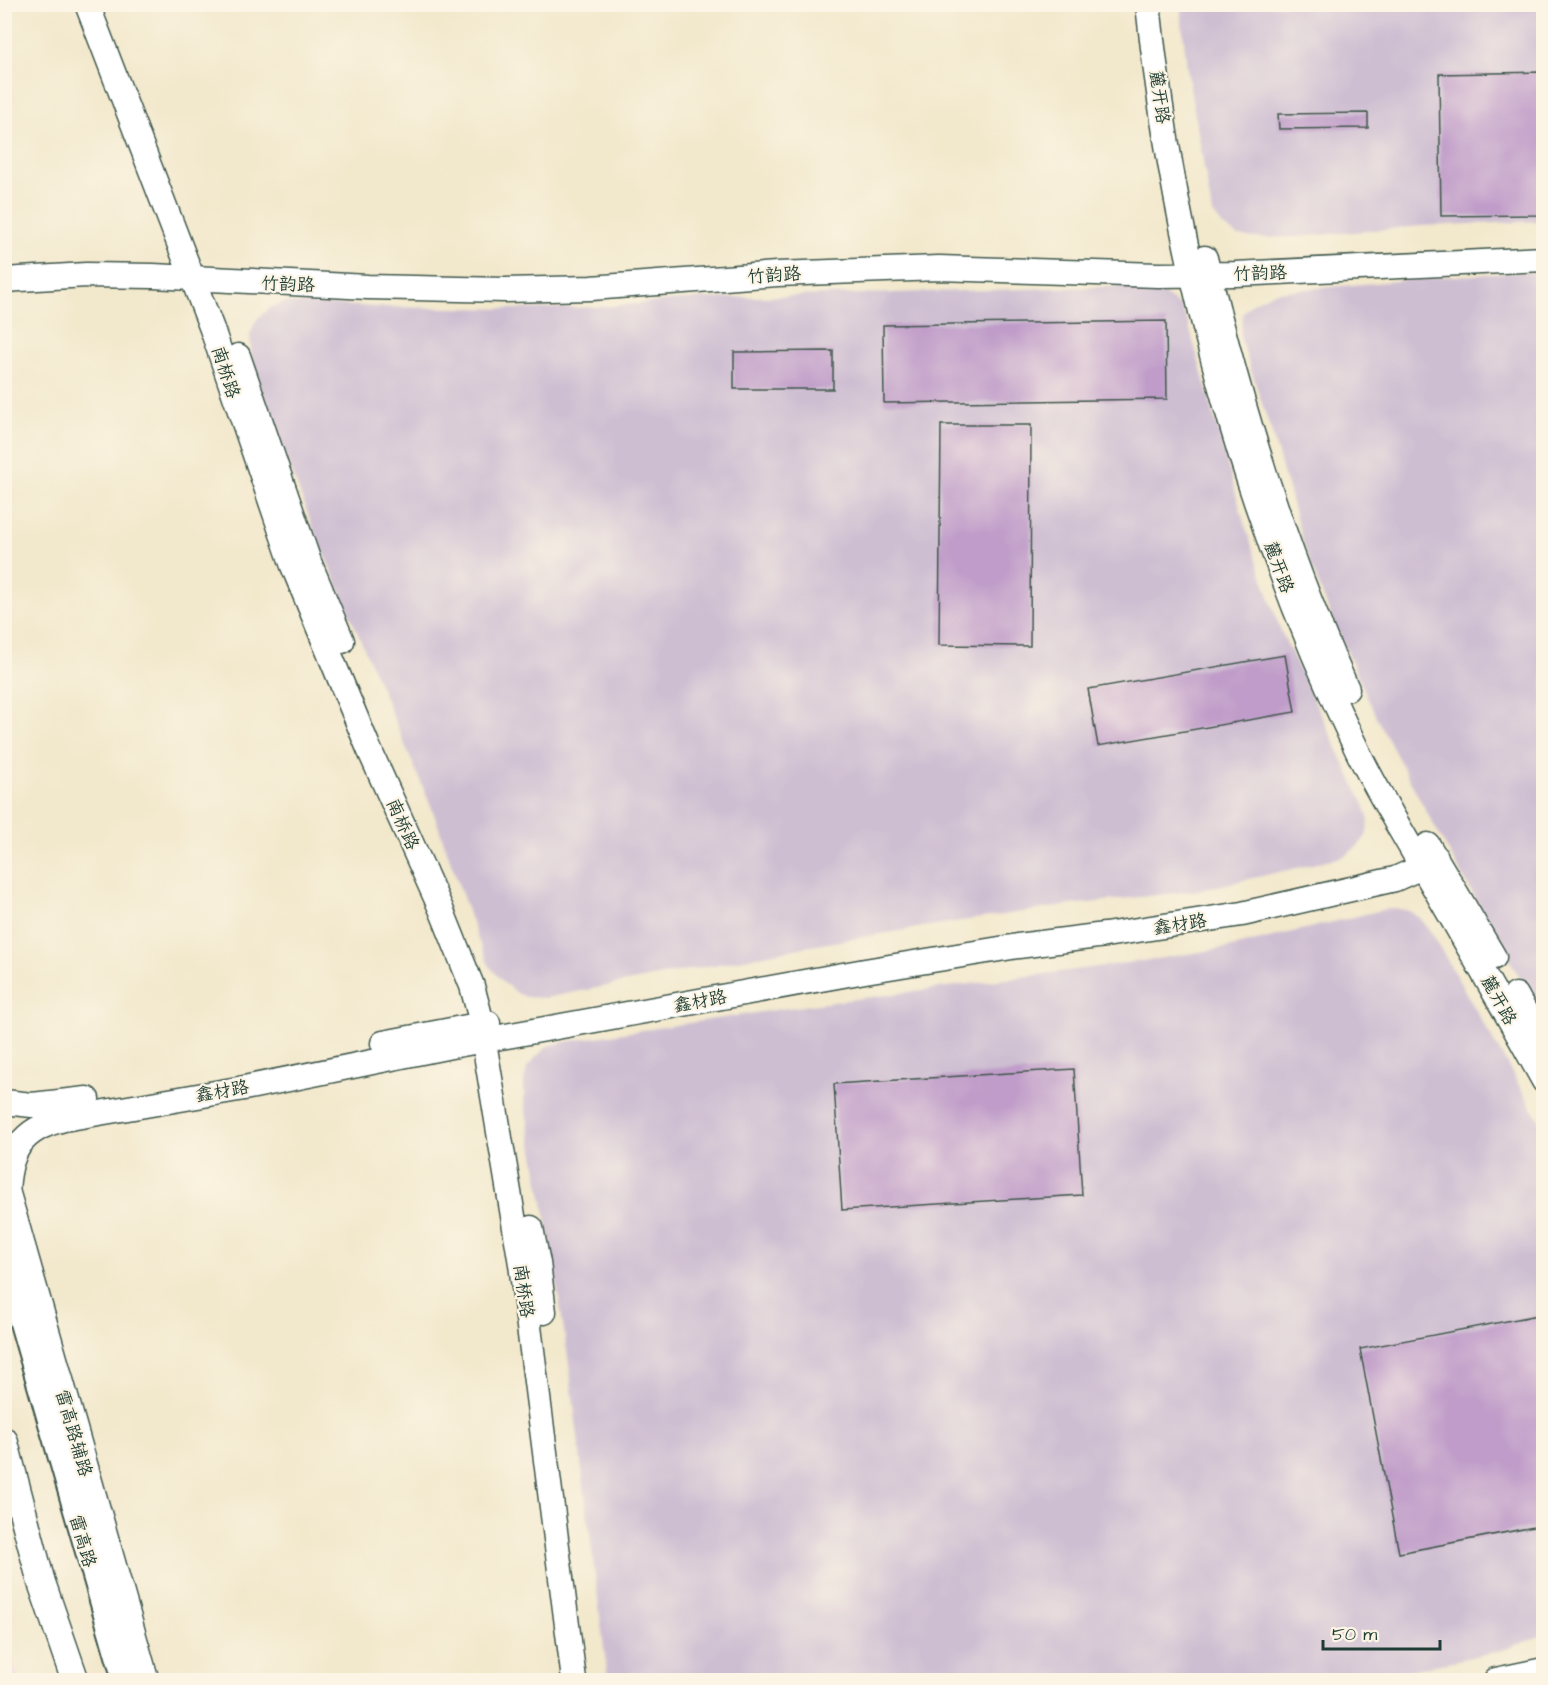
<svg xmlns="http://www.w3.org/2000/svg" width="1548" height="1685" viewBox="0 0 1548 1685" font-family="'Architects Daughter','LXGW WenKai TC',sans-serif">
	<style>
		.built { fill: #f0d0e5 }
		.industrial { fill: #cebed2 }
		.building { fill: #bf9cc9 }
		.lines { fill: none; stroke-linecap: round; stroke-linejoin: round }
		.tertiary-casing { stroke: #3f574b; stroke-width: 26 }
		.secondary-casing { stroke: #3f574b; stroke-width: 27 }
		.primary-casing { stroke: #3f574b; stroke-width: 30 }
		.tertiary { stroke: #fff; stroke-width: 22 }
		.secondary { stroke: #fff; stroke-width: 24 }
		.primary { stroke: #fff; stroke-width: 27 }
		.labels { text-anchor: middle; stroke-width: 4.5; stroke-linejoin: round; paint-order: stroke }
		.street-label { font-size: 18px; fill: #1f3d34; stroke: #fcf5e5 }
	</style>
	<rect width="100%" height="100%" fill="#fcf5e5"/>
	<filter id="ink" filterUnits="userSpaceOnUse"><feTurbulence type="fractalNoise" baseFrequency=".0167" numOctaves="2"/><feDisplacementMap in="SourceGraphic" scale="12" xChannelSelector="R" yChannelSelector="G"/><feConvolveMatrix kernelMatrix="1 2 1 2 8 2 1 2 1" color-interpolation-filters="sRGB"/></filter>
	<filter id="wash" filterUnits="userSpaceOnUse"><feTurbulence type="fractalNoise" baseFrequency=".008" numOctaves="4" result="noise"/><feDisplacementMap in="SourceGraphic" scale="24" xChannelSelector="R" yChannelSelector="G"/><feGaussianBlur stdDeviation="1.35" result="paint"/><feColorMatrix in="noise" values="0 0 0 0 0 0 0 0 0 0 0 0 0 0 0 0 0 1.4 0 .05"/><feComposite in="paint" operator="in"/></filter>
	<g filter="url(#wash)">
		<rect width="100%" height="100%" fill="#f2e8cc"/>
		<path class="built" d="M4 1636H5L18 1680H5Z"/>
		<path class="industrial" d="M1180 5H1543V221L1421 226 1296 237 1256 238 1238 236 1223 226 1212 212 1188 76Z
			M1543 271V1019L1430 818 1377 719 1329 611 1305 549 1272 433 1240 337 1243 312 1254 302 1275 292 1440 277Z
			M1127 286 1150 290 1167 296 1181 307 1188 323 1243 519 1280 629 1365 807 1369 821 1366 836 1359 845 1345 856 1305 866 1200 890 1063 906 941 924 810 946 545 998 526 997 517 993 504 983 490 967 477 937 433 811 312 525 252 367 250 334 257 319 270 308 286 302 377 307 524 309 602 307 693 299Z
			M1395 908 1409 911 1420 918 1431 932 1543 1127V1635L1503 1650 1366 1680H608L568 1357 548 1229 524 1101V1082L527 1067 537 1056 548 1046 564 1042 781 1009 1157 959 1236 946 1382 910Z"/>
		<g id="blocks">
			<path class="building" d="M1544 72V215L1441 216 1439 74Z
				M1368 113V128L1279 129 1278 114Z
				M1166 321 1167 399 884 403 883 325Z
				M833 351V389H734V352Z
				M941 425H1031L1030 646 939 645Z
				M1285 655 1295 712 1098 746 1088 689Z
				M1074 1069 1082 1195 842 1210 834 1084Z
				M1544 1314V1525L1399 1553 1360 1349Z"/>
		</g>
	</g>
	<g filter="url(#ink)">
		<use href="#blocks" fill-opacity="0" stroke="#3f574b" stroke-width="1.5"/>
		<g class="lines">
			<g class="tertiary-casing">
				<path id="tertiary" d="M4 1264 124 1680"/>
			</g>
			<g class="secondary-casing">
				<path id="secondary" d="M87 4 212 329 293 566 369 749 441 909 472 986 479 1012 521 1264 574 1680
					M1148 4C1175 263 1245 518 1358 752 1382 801 1411 847 1438 894 1474 956 1509 1018 1544 1081
					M1205 258C1240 405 1285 552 1347 689
					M4 280 86 275 153 276 368 287 505 290 591 288 777 274 939 268 1158 275 1235 274 1544 259
					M238 356 309 562 342 641
					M1428 845 1494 957
					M1516 995 1544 1046
					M383 1043 488 1023
					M4 1102 32 1105 87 1099
					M7 1195C8 1152 21 1129 64 1119L244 1088 451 1046 865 971 1018 946 1105 935 1242 914 1395 879 1413 871 1436 857
					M531 1228 538 1263 544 1312
					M1496 1680 1544 1670"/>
			</g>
			<g class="primary-casing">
				<path id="primary" d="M4 1185 145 1680
					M4 1441 41 1581 75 1680"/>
			</g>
			<use href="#tertiary" class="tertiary"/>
			<use href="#secondary" class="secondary"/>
			<use href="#primary" class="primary"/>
		</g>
	</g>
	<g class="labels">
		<g class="street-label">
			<text transform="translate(1160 97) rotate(82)" y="6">麓开路</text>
			<text transform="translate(1260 273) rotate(-2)" y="6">竹韵路</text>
			<text transform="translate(774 275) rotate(-4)" y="6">竹韵路</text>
			<text transform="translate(288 284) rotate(2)" y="6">竹韵路</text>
			<text transform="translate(226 372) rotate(72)" y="6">南桥路</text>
			<text transform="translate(1279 567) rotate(70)" y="6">麓开路</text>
			<text transform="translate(403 824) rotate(66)" y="6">南桥路</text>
			<text transform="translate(1180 924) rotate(-9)" y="6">鑫材路</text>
			<text transform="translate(1499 1000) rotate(61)" y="6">麓开路</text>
			<text transform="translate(700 1001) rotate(-11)" y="6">鑫材路</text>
			<text transform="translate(222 1091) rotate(-10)" y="6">鑫材路</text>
			<text transform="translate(524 1291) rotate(82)" y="6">南桥路</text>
			<text transform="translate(74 1433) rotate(74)" y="6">雷高路辅路</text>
			<text transform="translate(83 1541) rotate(74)" y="6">雷高路</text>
		</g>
	</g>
	<rect width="1548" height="1685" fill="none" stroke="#fcf5e5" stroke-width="24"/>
	<path d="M1323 1640v9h117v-9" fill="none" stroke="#1f3d34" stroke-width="3"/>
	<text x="1332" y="1640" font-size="18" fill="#1f3d34" stroke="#fcf5e5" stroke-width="4.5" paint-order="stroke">50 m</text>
</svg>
